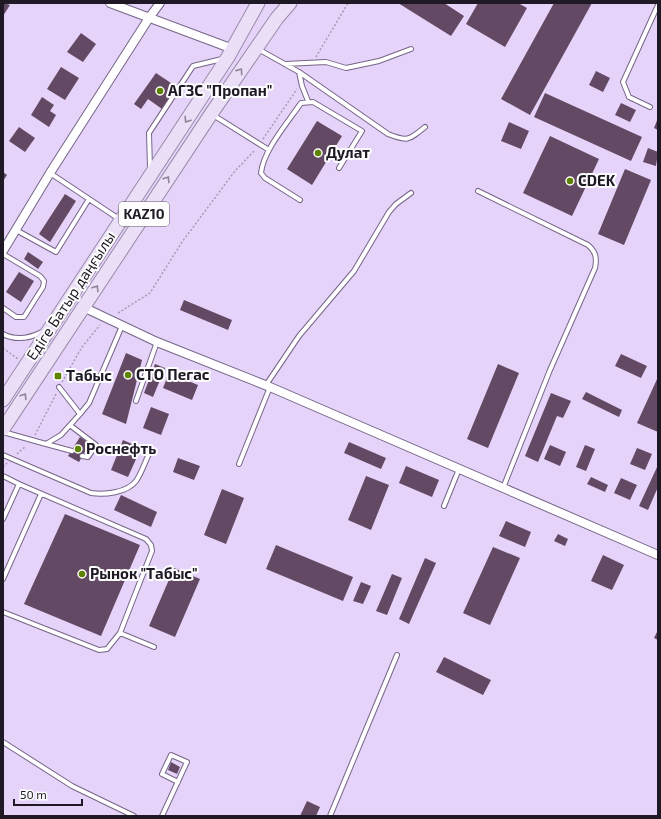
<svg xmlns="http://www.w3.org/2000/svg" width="661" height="819" viewBox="0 0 661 819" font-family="'Exo 2',sans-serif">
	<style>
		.building { fill: #644964 }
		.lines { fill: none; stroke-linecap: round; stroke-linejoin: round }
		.lane-casing { stroke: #756587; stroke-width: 6 }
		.street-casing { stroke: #756587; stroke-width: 10 }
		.primary-casing { stroke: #9a8bab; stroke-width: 15 }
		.path { stroke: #a799b7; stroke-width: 1.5; stroke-dasharray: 2 2; stroke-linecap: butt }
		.lane { stroke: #fff; stroke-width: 4 }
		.street { stroke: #fff; stroke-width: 8 }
		.primary { stroke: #eadff7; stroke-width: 13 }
		.oneway { stroke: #8f8699 }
		.poi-dot { fill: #5e8300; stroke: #fdfdfd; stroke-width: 1.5 }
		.labels { text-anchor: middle; stroke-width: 4; stroke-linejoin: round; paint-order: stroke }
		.shield { fill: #fdfdfd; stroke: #625d66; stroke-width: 1 }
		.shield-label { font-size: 14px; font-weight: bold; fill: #1f1926 }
		.poi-label { font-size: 15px; font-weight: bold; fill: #1f1926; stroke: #fdfdfd; text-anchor: start }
		.street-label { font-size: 15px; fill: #1f1926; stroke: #fdfdfd }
	</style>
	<rect width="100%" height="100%" fill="#e5d3f9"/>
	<path class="building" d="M3 3 10 5 3 16Z
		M398 3H444L464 16 451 36Z
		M478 3H518L527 8 505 47 466 24Z
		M554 3H592L530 115 501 99Z
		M81 33 96 44 83 62 67 52Z
		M61 67 79 78 65 100 47 89Z
		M596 71 610 78 603 92 589 85Z
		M156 73 177 87 162 109 148 99 141 109 134 104Z
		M545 93 642 137 631 161 534 117Z
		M42 97 54 105 50 111 56 115 49 127 31 115Z
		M621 103 636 110 630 122 615 115Z
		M658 118V130L654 128Z
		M317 121 342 136 312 185 287 169Z
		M509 122 529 131 521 149 501 141Z
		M19 127 35 138 25 152 9 141Z
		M550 136 599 159 572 216 523 193Z
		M648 148 658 152 656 166 643 162Z
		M625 169 651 180 624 245 598 234Z
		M3 172 7 175 3 181Z
		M65 194 76 201 50 242 39 234Z
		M28 252 43 262 38 269 24 259Z
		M19 272 34 281 21 302 6 292Z
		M184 300 232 320 228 330 180 310Z
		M126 353 142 360 126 424 102 414Z
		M621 354 647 366 641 378 615 366Z
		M155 364 165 368 153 397 144 393Z
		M498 364 519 373 488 448 467 439Z
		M169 373 198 385 192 400 163 388Z
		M658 377V432L637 423Z
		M586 392 622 410 619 417 582 399Z
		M551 393 571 401 563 418 557 416 538 462 525 456Z
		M151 407 169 414 161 435 143 428Z
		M80 437 90 443 79 462 68 456Z
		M123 440 141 448 128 477 111 470Z
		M349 442 386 458 381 469 344 453Z
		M550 445 566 452 560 466 544 459Z
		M585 445 595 449 586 471 576 467Z
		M637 448 652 454 645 470 630 464Z
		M178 458 200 466 194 480 173 472Z
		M658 465V487L648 510 639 506Z
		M406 466 439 480 432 497 399 483Z
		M366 476 389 485 371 530 348 520Z
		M591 477 608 485 605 492 587 484Z
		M621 478 637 485 630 500 614 493Z
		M222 489 244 498 226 544 204 535Z
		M121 495 157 512 151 527 114 510Z
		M65 514 140 545 101 636 24 604Z
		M506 521 531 532 525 547 499 536Z
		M558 534 568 539 565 546 554 541Z
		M276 545 353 577 343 601 266 569Z
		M493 547 520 558 490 625 463 613Z
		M603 555 624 565 612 590 591 581Z
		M425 558 436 563 409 624 399 619Z
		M174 568 200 579 175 637 149 626Z
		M392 574 402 578 387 615 376 611Z
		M361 582 371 586 363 604 353 601Z
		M658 630V640L654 638Z
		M444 657 491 680 483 695 436 672Z
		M171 762 180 767 177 774 168 770Z
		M307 801 320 807 316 816H300Z"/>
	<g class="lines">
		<g class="lane-casing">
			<path id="lane" d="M258 49 299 72 388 134C408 142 409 140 425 127
				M285 64 326 62 346 68 379 61 411 49
				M299 72 302 86 308 101
				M650 107 629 97 623 82 658 5
				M213 115 269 150
				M150 168 149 133 193 66 222 59
				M50 173 119 219
				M478 191 588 245C596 252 597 258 595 268L550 370 503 488
				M300 200 265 178 261 173C263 151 288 122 301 103L313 102 362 131 339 168
				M16 230 56 252 89 199
				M3 254 40 276 44 281 43 287 24 317H16L3 308
				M3 334C16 341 30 338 42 332
				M266 385 299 336 354 271 389 212 396 204 411 193
				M136 401 157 342
				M80 414 89 403 122 326
				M71 426 96 445 88 457 82 456
				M3 432 46 444 61 435 80 414 59 387
				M46 444 72 451
				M3 455 91 493C104 495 127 493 136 481 142 473 145 461 150 452
				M239 464 270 387
				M3 476 19 484 3 519
				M444 506 459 469
				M3 579 41 494
				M3 612 99 650 107 649 120 633 152 551 151 545 146 539 19 484
				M120 633 154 647
				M3 742 72 786 134 816
				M162 816 187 762 171 755 162 774 178 782
				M330 816 397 655"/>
		</g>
		<g class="street-casing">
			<path id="street" d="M110 3 233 49
				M3 251 50 173 149 18 160 3
				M83 307 157 342 270 387 658 555"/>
		</g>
		<g class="primary-casing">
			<path id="primary" d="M3 400 228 57 258 3
				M3 429 211 114 277 18 290 3"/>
		</g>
		<path class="path" d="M316 57 348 3
			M263 139 297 89
			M118 313 150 293 182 242 235 171 255 150
			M3 348 18 359
			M62 382 82 347 100 325
			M35 435 56 394
			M17 454 26 446
			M3 467 7 463"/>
		<use href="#lane" class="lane"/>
		<use href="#street" class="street"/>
		<use href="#primary" class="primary"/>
	</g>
	<defs><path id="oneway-chevron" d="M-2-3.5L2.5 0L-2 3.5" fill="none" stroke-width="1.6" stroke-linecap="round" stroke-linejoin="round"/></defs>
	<g class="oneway">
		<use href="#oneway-chevron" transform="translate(240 71) rotate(-55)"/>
		<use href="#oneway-chevron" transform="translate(187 120) rotate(123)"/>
		<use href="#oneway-chevron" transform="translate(167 179) rotate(-57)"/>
		<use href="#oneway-chevron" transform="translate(96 288) rotate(-57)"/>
		<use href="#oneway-chevron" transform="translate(24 396) rotate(-57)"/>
	</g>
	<g class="poi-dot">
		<circle cx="160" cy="91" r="4"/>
		<circle cx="318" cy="153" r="4"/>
		<circle cx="570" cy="181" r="4"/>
		<circle cx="128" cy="375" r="4"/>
		<rect x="54" y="372" width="8" height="8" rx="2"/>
		<circle cx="78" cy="449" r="4"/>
		<circle cx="82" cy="574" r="4"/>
	</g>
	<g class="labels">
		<rect class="shield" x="119" y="202" width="50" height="24" rx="3"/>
		<g class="shield-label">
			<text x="144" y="219">KAZ10</text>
		</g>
		<g class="poi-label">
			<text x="168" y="96">АГЗС "Пропан"</text>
			<text x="326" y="158">Дулат</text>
			<text x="578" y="186">CDEK</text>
			<text x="136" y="380">СТО Пегас</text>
			<text x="66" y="381">Табыс</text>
			<text x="86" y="454">Роснефть</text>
			<text x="90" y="579">Рынок "Табыс"</text>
		</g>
		<g class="street-label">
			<text transform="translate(71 296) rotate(-57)" y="5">Едіге Батыр даңғылы</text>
		</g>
	</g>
	<rect width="661" height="819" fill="none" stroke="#1f1926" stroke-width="8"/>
	<path d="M14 799v6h68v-6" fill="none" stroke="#1f1926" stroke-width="2"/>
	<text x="20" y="799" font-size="12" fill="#1f1926" stroke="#fdfdfd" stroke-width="3" paint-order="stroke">50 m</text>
</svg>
